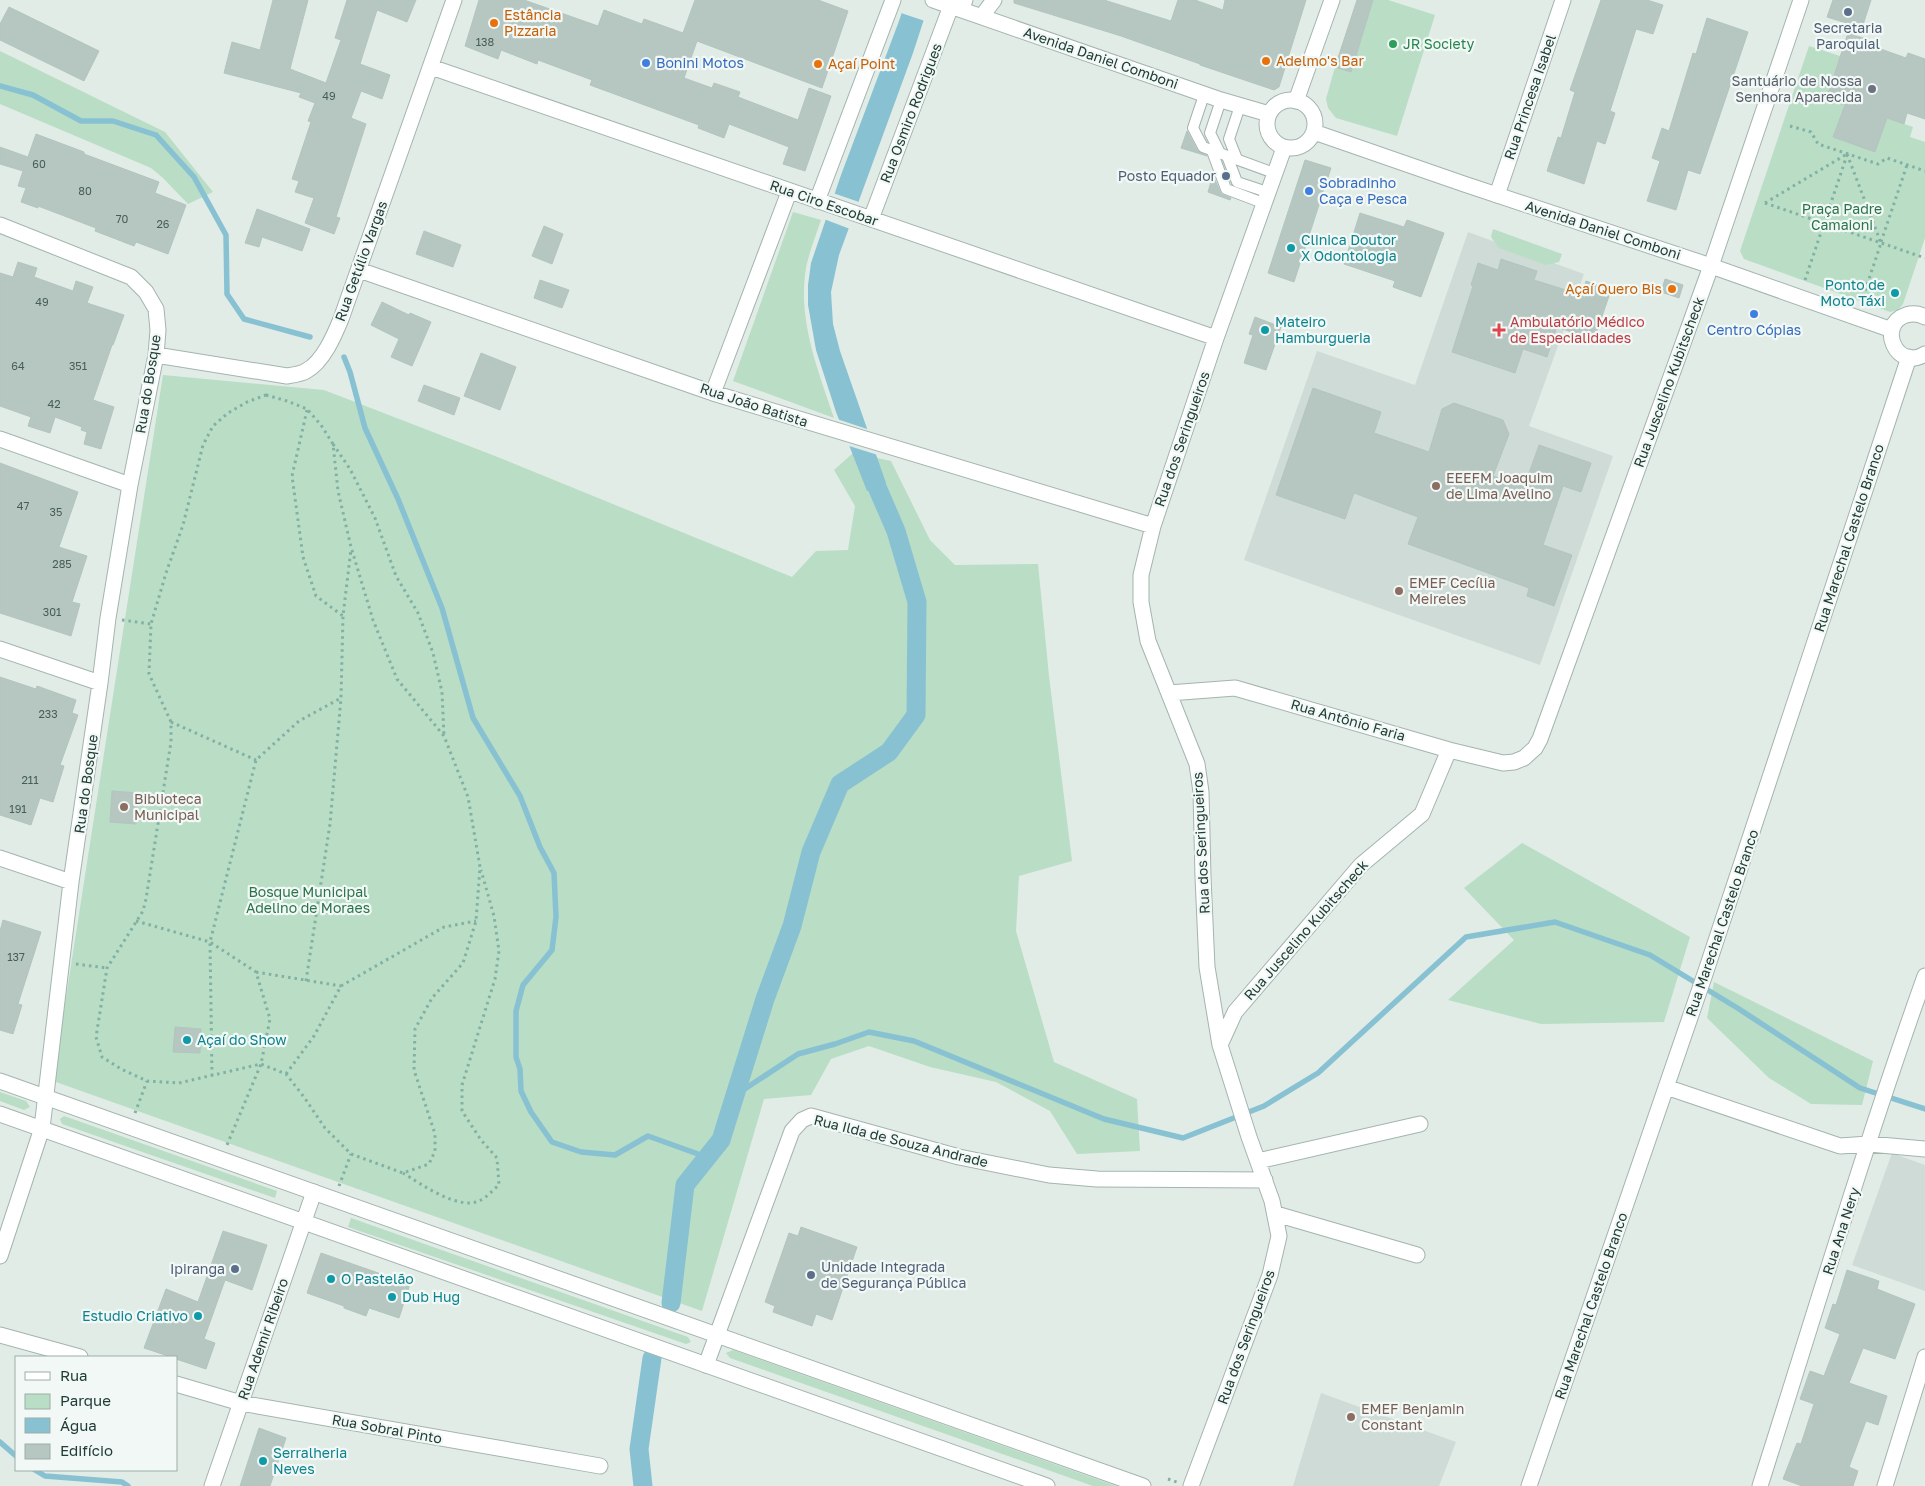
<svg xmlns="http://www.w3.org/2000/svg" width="1925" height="1486" viewBox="0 0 1925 1486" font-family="'Golos Text',sans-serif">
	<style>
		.built { fill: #cfdbd6 }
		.green { fill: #b9ddc5 }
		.water { fill: #88c2d2 }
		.pier { fill: #e1ece7 }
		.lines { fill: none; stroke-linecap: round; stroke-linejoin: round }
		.stream { stroke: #88c2d2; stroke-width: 5.5 }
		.canal { stroke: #88c2d2; stroke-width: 19 }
		.building { fill: #b6c6c0; stroke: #b3c5bf }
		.service-casing { stroke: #a4b4ae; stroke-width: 12 }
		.minor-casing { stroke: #a4b4ae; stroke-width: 17 }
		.tertiary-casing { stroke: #a4b4ae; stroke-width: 17 }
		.path { stroke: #81b0a4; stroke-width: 3; stroke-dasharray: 2.5 4; stroke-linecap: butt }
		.service { stroke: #fff; stroke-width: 10 }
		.minor { stroke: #fff; stroke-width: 15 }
		.tertiary { stroke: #fff; stroke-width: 15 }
		.service-dot { fill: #5c6f8a; stroke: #f1f8f5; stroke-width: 2 }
		.food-dot { fill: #e8710a; stroke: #f1f8f5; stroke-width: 2 }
		.leisure-dot { fill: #2e9e5b; stroke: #f1f8f5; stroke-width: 2 }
		.shop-dot { fill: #3f7fe0; stroke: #f1f8f5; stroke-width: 2 }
		.worship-dot { fill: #6b7280; stroke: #f1f8f5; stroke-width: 2 }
		.culture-dot { fill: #0f9aa8; stroke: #f1f8f5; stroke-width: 2 }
		.health-dot { fill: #e0444e; stroke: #f1f8f5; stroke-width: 2 }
		.education-dot { fill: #8d6e63; stroke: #f1f8f5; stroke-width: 2 }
		.labels { text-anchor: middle; stroke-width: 4.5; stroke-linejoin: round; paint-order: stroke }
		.number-label { font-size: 11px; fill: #465e58 }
		.food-label { font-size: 14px; fill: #c56008; stroke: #f1f8f5; text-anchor: start }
		.service-label { font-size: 14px; fill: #4e5e75; stroke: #f1f8f5; text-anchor: end }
		.leisure-label { font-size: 14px; fill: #27864d; stroke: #f1f8f5; text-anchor: start }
		.street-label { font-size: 14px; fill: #213c36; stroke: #f1f8f5 }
		.shop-label { font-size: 14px; fill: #366cbe; stroke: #f1f8f5; text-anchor: start }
		.worship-label { font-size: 14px; fill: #5b616d; stroke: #f1f8f5; text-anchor: end }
		.park-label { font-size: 14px; fill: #2b744b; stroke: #f1f8f5 }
		.culture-label { font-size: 14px; fill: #0d838f; stroke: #f1f8f5; text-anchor: start }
		.health-label { font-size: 14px; fill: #be3a42; stroke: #f1f8f5; text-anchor: start }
		.education-label { font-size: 14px; fill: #785e54; stroke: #f1f8f5; text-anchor: start }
	</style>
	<rect width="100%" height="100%" fill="#e1ece7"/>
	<path class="built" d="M1468 232 1584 274 1529 426 1613 456 1540 665 1244 560 1317 351 1415 385Z
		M1892 1153 1925 1165V1291L1852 1265Z
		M1321 1393 1456 1442 1439 1486H1293Z"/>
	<path class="green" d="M1373 0H1388L1435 15 1397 136 1336 118 1328 108 1326 99 1335 67 1351 71Z
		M1809 46 1840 56 1826 98 1845 105 1834 137 1875 152 1887 118 1913 127 1910 137 1925 142V238L1903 304 1898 310 1890 312 1744 259 1740 251Z
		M0 51 165 132 213 192 188 204 163 178 151 168 0 104Z
		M793 212 821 220C815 238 807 257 805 275 799 324 819 373 834 418L733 381Z
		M1493 229 1562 254 1559 262 1546 265 1499 248 1491 237Z
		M163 375 324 390 495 456 792 577 816 551 848 550 855 506 834 470 853 453 891 461 930 540 955 565 1038 564 1049 676 1072 861 1019 876 1016 931 1054 1062 1137 1099 1140 1151 1077 1154 1050 1111 996 1082 930 1067 869 1046 831 1059 811 1095 764 1099 702 1311 53 1081Z
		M1522 843 1690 937 1664 1022 1541 1024 1448 1000 1514 940 1464 888Z
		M1714 982 1873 1061 1862 1105 1811 1104 1769 1078 1707 1018Z
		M0 1092 26 1101 30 1107 24 1110 0 1101Z
		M64 1116 277 1191 275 1198 62 1124 60 1119Z
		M351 1218 688 1337 691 1342 686 1344 348 1227Z
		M733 1350 1116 1486H1093L730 1358 726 1353Z"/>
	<path class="water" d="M906 0 927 10 913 53 839 255 831 292 833 324 840 351 886 483 867 491 836 412 816 350 808 305V285L811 263 841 175 899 21Z"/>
	<path class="pier" d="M905 0H931L925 21 901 13Z
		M833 193 859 202 850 229 824 219Z
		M837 419 870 430 878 455 846 445Z"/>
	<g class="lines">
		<path class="stream" d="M0 86 33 95 81 121H113L156 135 194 177 226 235 227 294 244 319 310 337
			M344 357 350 372 365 428 398 499 442 608 473 718 520 796 540 847 554 873 556 917 552 950 523 985 516 1011V1057L520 1069 521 1091 531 1112 552 1142 581 1152 615 1155 648 1136 698 1154 702 1164
			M734 1096 798 1054 835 1044 869 1032 914 1041 1104 1119 1183 1138 1264 1106 1318 1073 1466 937 1555 922 1650 955 1739 1009 1860 1088 1925 1109
			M0 1442 16 1456
			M35 1470 45 1476 122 1482 128 1486"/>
		<path class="canal" d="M671 1303 685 1185 721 1140 765 999 792 926 811 852 840 784 889 752 916 715 917 602 896 531 867 464
			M643 1486 639 1449 652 1358"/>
	</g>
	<path class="building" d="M273 0H308L290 69 326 83 341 40 335 38 347 0H416L407 22 377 10 360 64 390 75 382 99 361 91 351 118 366 124 336 217 340 218 334 234 305 223 314 198 295 192 299 181 292 179 311 122 308 121 315 103 299 97 301 93 224 73 232 42 260 50Z
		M479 0H524L598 26 604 10 642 24 644 19 683 33 695 0H818L848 11 822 88 697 41 684 78 712 88 714 83 740 92 738 97 798 120 809 88 831 96 805 171 783 164 789 147 729 124 724 138 698 128 699 125 590 85 592 80 538 60 537 64 501 50 498 59 465 46Z
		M1014 0H1104L1171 21 1178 0H1195L1223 10 1225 0H1306L1279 87 1274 90 1200 65V64L1121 36 1014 3Z
		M1357 0H1373L1351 72 1335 67Z
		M1601 0H1647L1663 5 1653 34 1636 29 1610 111 1615 113 1605 144 1597 141 1584 184 1547 171 1558 137 1561 138 1575 92 1570 90Z
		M1833 0H1871L1862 28 1827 17Z
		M9 7 99 51 84 81 0 40V24Z
		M1707 18 1748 32 1700 174 1688 170 1676 210 1647 201 1660 161 1652 158 1662 128 1669 131 1693 53 1696 54Z
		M1848 33 1866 39 1864 43 1906 58 1908 53 1925 59V119L1907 113 1904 124 1887 118 1875 152 1833 137 1845 105 1826 99Z
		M1187 131 1197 150 1207 156 1181 148Z
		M36 134 84 152V154L159 182 155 193 186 205 168 254 136 242 134 246 95 231 96 228 38 206V208L21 202 26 188 18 186 23 171 0 164V147L28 157Z
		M1305 160 1331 168 1294 282 1268 273Z
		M1213 175 1221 194 1231 198 1230 200 1208 192Z
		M257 209 310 229 302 251 262 237 259 247 245 243Z
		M1360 213 1404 227 1407 220 1444 233 1421 297 1393 287 1395 281 1344 264Z
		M544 226 563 234 552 264 532 256Z
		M424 231 461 245 453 267 416 254Z
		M1501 259 1537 271 1534 280 1582 295 1586 281 1611 290 1594 340 1557 327 1547 357 1523 349 1515 373 1452 352 1473 286 1471 285 1478 263 1498 270Z
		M18 262 37 268 34 277 73 291 76 281 93 287 87 303 124 315 113 345H112L93 400 114 407 101 449 84 444 87 432 81 430 82 427 55 417 50 433 28 426 31 417 0 406V273L13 277Z
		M1665 279 1683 285 1679 298 1661 292Z
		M540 280 569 290 562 308 534 298Z
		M382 302 409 315 410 313 431 322 412 366 391 357 399 339 371 325Z
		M1255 317 1281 327 1266 370 1244 363 1253 335 1249 334Z
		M481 353 516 367 500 410 464 396Z
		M424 385 460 398 454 415 418 401Z
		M1313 388 1381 412 1374 433 1429 452 1442 409 1454 403 1503 420 1509 434 1493 476 1524 487 1539 445 1591 463 1581 492 1563 486 1543 545 1572 555 1554 606 1527 596 1529 588 1408 544 1418 517 1354 493 1345 519 1276 495Z
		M0 463 78 492 59 547 87 556 72 602 80 604 71 636 0 613Z
		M0 677 36 689 37 686 76 700 72 713 78 715 60 765 64 766 53 802 40 798 31 825 0 815Z
		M112 791 138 793 136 824 110 822Z
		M3 920 41 932 18 1004 22 1005 13 1034 0 1030V931Z
		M175 1027 201 1029 200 1053 173 1052Z
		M801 1227 857 1247 832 1320 816 1314 812 1326 773 1312 775 1306 765 1302 789 1233 798 1236Z
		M223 1231 267 1245 252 1290 225 1280 204 1339 215 1343 206 1369 176 1359V1357H171L144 1348 166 1289 198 1302Z
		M321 1253 410 1284 399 1318 369 1308 366 1316 344 1308V1306L307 1293Z
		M1847 1270 1879 1281 1877 1289 1915 1304 1895 1359 1863 1348 1849 1383 1887 1396 1878 1425 1866 1421 1849 1467 1858 1471 1853 1486H1802L1783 1479 1797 1443 1801 1444 1814 1404 1800 1399 1810 1371 1824 1376 1840 1334 1825 1328 1833 1304 1836 1305Z
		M259 1428 286 1438 270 1486H240Z"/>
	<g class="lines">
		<g class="service-casing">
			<path id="service" d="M1204 95 1193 128 1203 147 1274 173
				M1212 151 1226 189 1263 203
				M1220 153 1210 133 1221 100
				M1227 156 1237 182 1267 192
				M1237 159 1229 139 1240 106"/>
		</g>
		<g class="minor-casing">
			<path id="minor" d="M960 9 965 0
				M982 16 994 0
				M431 67 1216 338
				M1296 101 1332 0
				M1497 195 1563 0
				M817 201 893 0
				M871 219 951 6
				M0 225 131 277 146 292 156 309 158 330 156 355 130 485 108 618 100 683 71 882 42 1128 0 1256
				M359 270 713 393 1153 526
				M156 355 287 376C293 375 301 374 306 371 323 362 334 336 341 319L454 0
				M713 393 789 192
				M0 439 130 485
				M0 649 100 683
				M1169 693 1235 688 1449 750 1503 763 1514 762 1524 758 1535 748 1540 739 1711 266 1801 0
				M0 858 71 882
				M1220 1045 1235 1012 1361 865 1422 814 1449 750
				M1666 1087 1840 1146 1869 1144 1925 1149
				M1258 1161 1420 1124
				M1276 1214 1417 1255
				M0 1335 80 1357
				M706 1365 792 1131 802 1120 811 1116 959 1157 1049 1175 1097 1179 1265 1180
				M176 1384 241 1403 600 1466
				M212 1486 314 1192
				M1191 1486 1270 1275 1279 1236 1272 1201 1249 1137 1220 1045 1207 967 1203 877 1201 792 1197 764 1148 641 1141 602V575L1153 526 1216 338 1284 148
				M1529 1486 1705 974 1909 357
				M1760 1486C1814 1316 1865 1144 1925 976
				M1885 1486 1925 1357"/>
		</g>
		<g class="tertiary-casing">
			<path id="tertiary" d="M933 0 1221 100 1269 114
				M1267 124a24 24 0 1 1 48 0a24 24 0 1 1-48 0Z
				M1314 132 1464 184 1711 266 1892 330
				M1925 317C1920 314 1913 313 1906 315 1876 325 1897 372 1925 354
				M0 1081 1143 1486
				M0 1114 1047 1486"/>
		</g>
		<path class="path" d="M1790 126 1811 132 1818 144 1878 164 1887 158 1925 171
			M1847 154 1881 243 1862 300
			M1765 203 1925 258
			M1765 203 1847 154
			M1881 242 1907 165
			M1805 280 1847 155
			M266 395 287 401 307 409 321 425 333 444 338 491 351 547 373 620 397 679 444 736 468 797 480 867 476 921 463 963 432 998 415 1029 414 1070 435 1134V1151L429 1164 403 1173 351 1154 325 1128 304 1097 286 1074 261 1064 179 1083 147 1081 121 1069 102 1057 96 1037 107 968 143 911 146 899 171 742V722L149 674 151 624 166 573 183 525 203 445 213 426 228 413 247 402Z
			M307 410 292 476 303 557 316 596 343 616
			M333 444 350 469 375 518 396 576 418 613 433 653 442 692 444 736
			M122 620 151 624
			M171 722 256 760
			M136 921 210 942 256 972 270 1019 261 1064 227 1145
			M76 964 107 968
			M256 972 341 986
			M306 981 330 824 341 698 343 616 351 549
			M286 1074 314 1036 341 986 444 927 476 921
			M212 1076 210 942 256 760 299 721 341 698
			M135 1113 147 1081
			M403 1173C421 1184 460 1212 481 1200 487 1197 494 1189 499 1185L497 1158 481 1140 462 1111V1085L495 979 499 951 494 916 481 870
			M339 1186 351 1154
			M1168 1479 1177 1482"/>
		<use href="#service" class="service"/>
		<use href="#minor" class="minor"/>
		<use href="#tertiary" class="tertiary"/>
	</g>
	<g class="service-dot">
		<circle cx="1848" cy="12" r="5"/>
		<circle cx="1226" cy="176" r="5"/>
		<circle cx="235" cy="1269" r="5"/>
		<circle cx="811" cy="1275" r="5"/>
	</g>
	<g class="food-dot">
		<circle cx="494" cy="23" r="5"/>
		<circle cx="1266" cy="61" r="5"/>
		<circle cx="818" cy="64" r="5"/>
		<circle cx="1672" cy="289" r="5"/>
	</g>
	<circle class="leisure-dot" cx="1393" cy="44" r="5"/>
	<g class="shop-dot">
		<circle cx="646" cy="63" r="5"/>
		<circle cx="1309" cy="191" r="5"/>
		<circle cx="1754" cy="314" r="5"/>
	</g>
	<circle class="worship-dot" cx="1872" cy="89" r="5"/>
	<g class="culture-dot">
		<circle cx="1291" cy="248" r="5"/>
		<circle cx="1895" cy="293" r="5"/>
		<circle cx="1265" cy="330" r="5"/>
		<circle cx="187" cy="1040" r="5"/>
		<circle cx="331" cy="1279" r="5"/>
		<circle cx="392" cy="1297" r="5"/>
		<circle cx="198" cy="1316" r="5"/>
		<circle cx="263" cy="1461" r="5"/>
	</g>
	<path class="health-dot" d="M1496.5 322.5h5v5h5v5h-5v5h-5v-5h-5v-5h5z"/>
	<g class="education-dot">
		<circle cx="1436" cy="486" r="5"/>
		<circle cx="1399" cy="591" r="5"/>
		<circle cx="124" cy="807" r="5"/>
		<circle cx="1351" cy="1417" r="5"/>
	</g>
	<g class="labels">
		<g class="number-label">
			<text x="485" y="46">138</text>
			<text x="329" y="100">49</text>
			<text x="39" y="168">60</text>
			<text x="85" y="195">80</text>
			<text x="122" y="223">70</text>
			<text x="163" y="228">26</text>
			<text x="42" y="306">49</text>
			<text x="18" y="370">64</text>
			<text x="78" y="370">351</text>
			<text x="54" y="408">42</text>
			<text x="23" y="510">47</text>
			<text x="56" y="516">35</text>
			<text x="62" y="568">285</text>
			<text x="52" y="616">301</text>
			<text x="48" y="718">233</text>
			<text x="30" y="784">211</text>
			<text x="18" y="813">191</text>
			<text x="16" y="961">137</text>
		</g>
		<g class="food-label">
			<text x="504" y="20">Estância<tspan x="504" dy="16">Pizzaria</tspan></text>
			<text x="1276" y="66">Adelmo's Bar</text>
			<text x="828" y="69">Açaí Point</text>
			<text x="1662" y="294" text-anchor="end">Açaí Quero Bis</text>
		</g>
		<g class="service-label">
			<text x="1848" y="33" text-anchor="middle">Secretaria<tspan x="1848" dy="16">Paroquial</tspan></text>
			<text x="1216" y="181">Posto Equador</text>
			<text x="821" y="1272" text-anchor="start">Unidade Integrada<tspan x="821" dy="16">de Segurança Pública</tspan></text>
			<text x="225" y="1274">Ipiranga</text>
		</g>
		<g class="leisure-label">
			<text x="1403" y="49">JR Society</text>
		</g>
		<g class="street-label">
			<text transform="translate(1101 58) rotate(19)" y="5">Avenida Daniel Comboni</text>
			<text transform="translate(1530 97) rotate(-71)" y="5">Rua Princesa Isabel</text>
			<text transform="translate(911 113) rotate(-69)" y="5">Rua Osmiro Rodrigues</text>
			<text transform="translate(824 203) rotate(19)" y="5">Rua Ciro Escobar</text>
			<text transform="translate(1603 230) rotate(18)" y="5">Avenida Daniel Comboni</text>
			<text transform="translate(361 261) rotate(-70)" y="5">Rua Getúlio Vargas</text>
			<text transform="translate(1669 382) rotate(-70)" y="5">Rua Juscelino Kubitscheck</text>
			<text transform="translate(148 384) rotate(-81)" y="5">Rua do Bosque</text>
			<text transform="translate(754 405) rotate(18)" y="5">Rua João Batista</text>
			<text transform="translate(1182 439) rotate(-71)" y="5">Rua dos Seringueiros</text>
			<text transform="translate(1849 538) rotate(-72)" y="5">Rua Marechal Castelo Branco</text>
			<text transform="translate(1348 720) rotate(16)" y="5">Rua Antônio Faria</text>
			<text transform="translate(86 784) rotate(-82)" y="5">Rua do Bosque</text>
			<text transform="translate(1201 843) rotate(-93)" y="5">Rua dos Seringueiros</text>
			<text transform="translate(1722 923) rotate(-71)" y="5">Rua Marechal Castelo Branco</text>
			<text transform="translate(1306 930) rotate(-49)" y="5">Rua Juscelino Kubitscheck</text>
			<text transform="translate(901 1141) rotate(14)" y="5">Rua Ilda de Souza Andrade</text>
			<text transform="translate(1841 1231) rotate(-72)" y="5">Rua Ana Nery</text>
			<text transform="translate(1591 1306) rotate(-71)" y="5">Rua Marechal Castelo Branco</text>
			<text transform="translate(1246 1337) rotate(-70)" y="5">Rua dos Seringueiros</text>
			<text transform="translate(263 1339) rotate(-71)" y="5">Rua Ademir Ribeiro</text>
			<text transform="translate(387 1429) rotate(10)" y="5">Rua Sobral Pinto</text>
		</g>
		<g class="shop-label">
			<text x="656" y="68">Bonini Motos</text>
			<text x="1319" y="188">Sobradinho<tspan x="1319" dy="16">Caça e Pesca</tspan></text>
			<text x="1754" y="335" text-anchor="middle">Centro Cópias</text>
		</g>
		<g class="worship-label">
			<text x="1862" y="86">Santuário de Nossa<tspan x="1862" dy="16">Senhora Aparecida</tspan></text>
		</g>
		<g class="park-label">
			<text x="1842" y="214">Praça Padre<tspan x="1842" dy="16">Camaioni</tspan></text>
			<text x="308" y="897">Bosque Municipal<tspan x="308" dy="16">Adelino de Moraes</tspan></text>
		</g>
		<g class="culture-label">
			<text x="1301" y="245">Clinica Doutor<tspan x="1301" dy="16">X Odontologia</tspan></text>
			<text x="1885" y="290" text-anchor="end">Ponto de<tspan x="1885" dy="16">Moto Táxi</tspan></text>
			<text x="1275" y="327">Mateiro<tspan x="1275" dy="16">Hamburgueria</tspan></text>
			<text x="197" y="1045">Açaí do Show</text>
			<text x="341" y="1284">O Pastelão</text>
			<text x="402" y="1302">Dub Hug</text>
			<text x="188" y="1321" text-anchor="end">Estudio Criativo</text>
			<text x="273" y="1458">Serralheria<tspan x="273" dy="16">Neves</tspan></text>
		</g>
		<g class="health-label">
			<text x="1510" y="327">Ambulatório Médico<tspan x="1510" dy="16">de Especialidades</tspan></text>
		</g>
		<g class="education-label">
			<text x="1446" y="483">EEEFM Joaquim<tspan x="1446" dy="16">de Lima Avelino</tspan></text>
			<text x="1409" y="588">EMEF Cecília<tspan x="1409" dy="16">Meireles</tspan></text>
			<text x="134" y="804">Biblioteca<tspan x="134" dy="16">Municipal</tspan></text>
			<text x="1361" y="1414">EMEF Benjamin<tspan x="1361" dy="16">Constant</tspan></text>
		</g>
	</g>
	<rect x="15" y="1356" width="162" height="115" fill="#f1f8f5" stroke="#9eada9"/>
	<rect x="25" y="1372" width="25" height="8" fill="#ffffff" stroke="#9eada9"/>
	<text x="60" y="1381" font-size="15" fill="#213c36">Rua</text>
	<rect x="25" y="1394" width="25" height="15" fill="#b9ddc5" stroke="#9eada9"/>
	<text x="60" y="1406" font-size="15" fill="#213c36">Parque</text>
	<rect x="25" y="1418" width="25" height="15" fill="#88c2d2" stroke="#9eada9"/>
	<text x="60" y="1431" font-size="15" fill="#213c36">Água</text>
	<rect x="25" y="1444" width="25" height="15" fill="#b6c6c0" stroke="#9eada9"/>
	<text x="60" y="1456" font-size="15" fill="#213c36">Edifício</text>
</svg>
